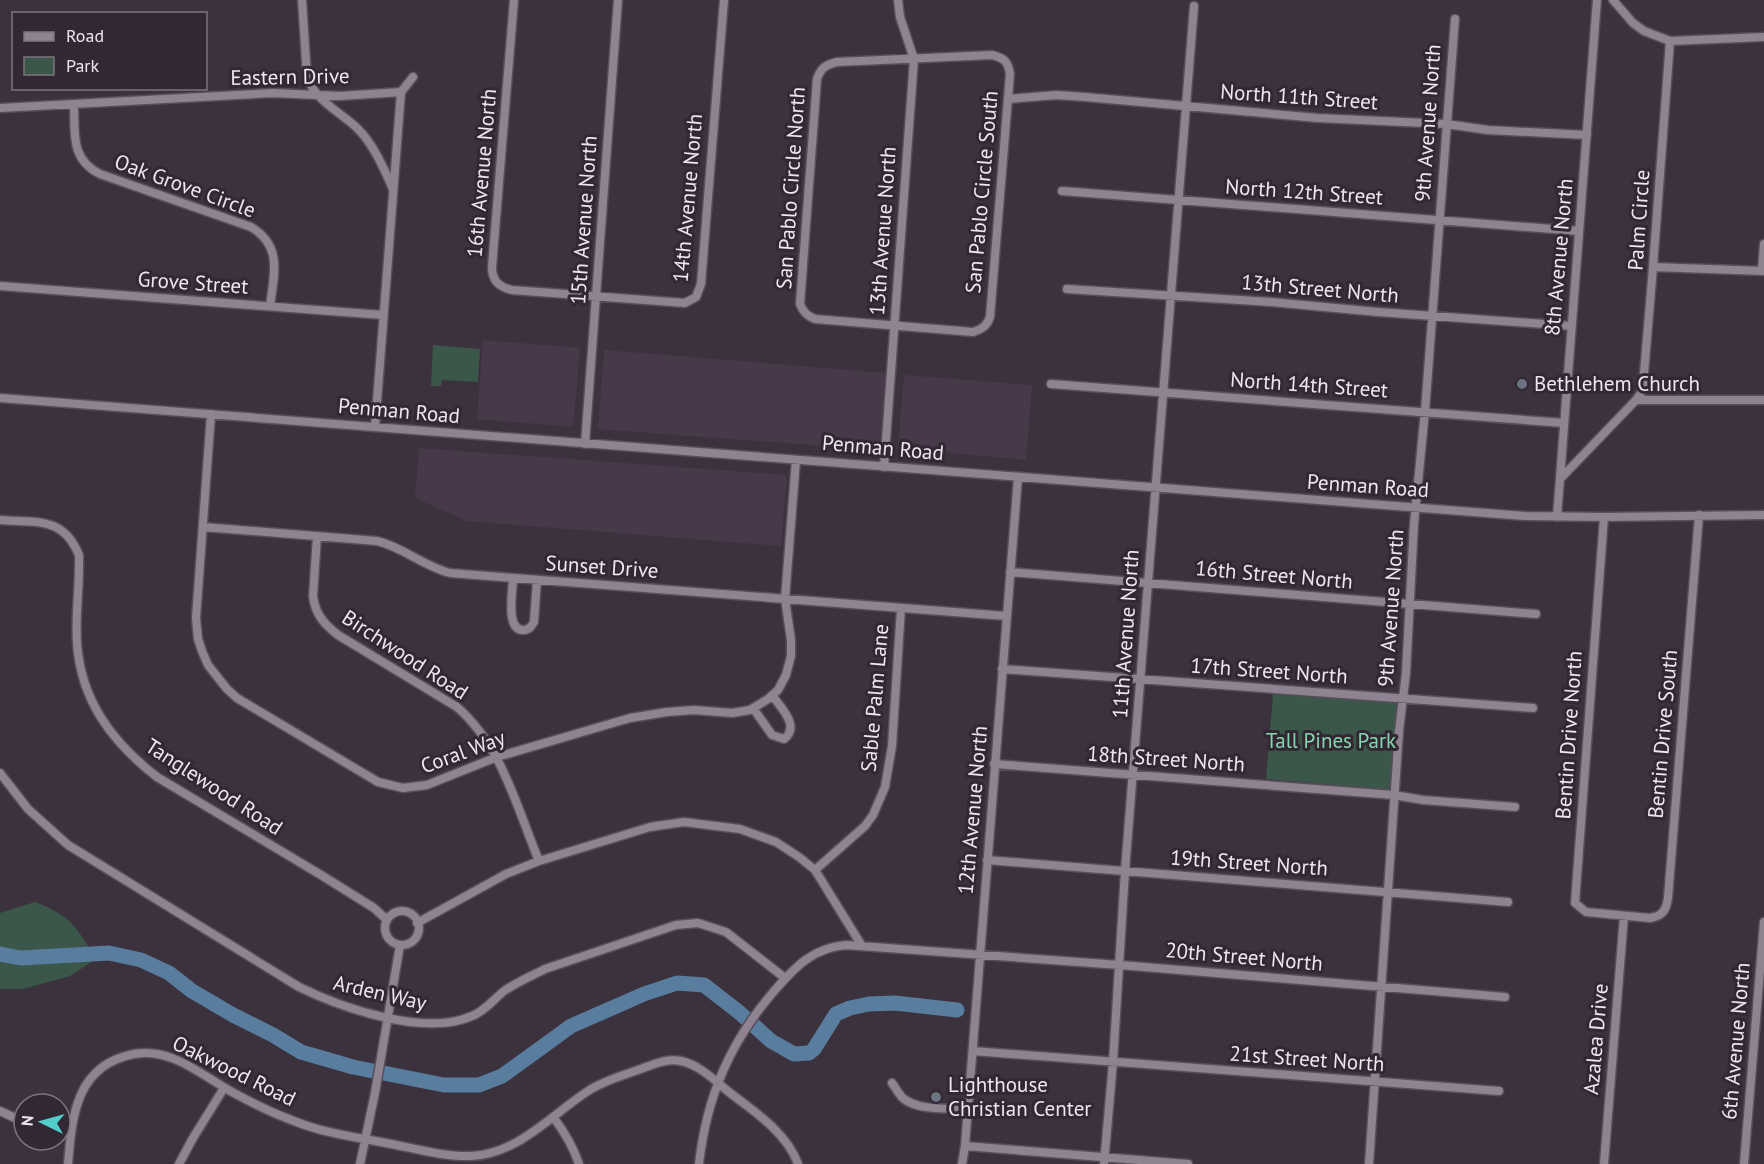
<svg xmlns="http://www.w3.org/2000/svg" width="1764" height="1164" viewBox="0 0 1764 1164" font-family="'PT Sans',sans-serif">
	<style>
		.built { fill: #47394a }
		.green { fill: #3a5749 }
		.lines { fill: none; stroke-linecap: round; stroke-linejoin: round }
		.river { stroke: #587d9f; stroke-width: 15 }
		.minor-casing { stroke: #584e59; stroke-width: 11 }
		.minor { stroke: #8f8291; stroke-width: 8 }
		.worship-dot { fill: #6b7280; stroke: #322833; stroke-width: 2 }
		.labels { text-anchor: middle; stroke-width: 6; stroke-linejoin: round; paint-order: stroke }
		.street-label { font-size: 21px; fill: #ede6ee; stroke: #322833 }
		.poi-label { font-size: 21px; fill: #ede6ee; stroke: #322833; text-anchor: start }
		.park-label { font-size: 21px; fill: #85d6af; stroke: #322833 }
	</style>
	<rect width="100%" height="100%" fill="#3c323e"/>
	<path class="built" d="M483 340 580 348 573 427 477 419Z
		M604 350 886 373 879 450 598 429Z
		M904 375 1032 385 1026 460 898 448Z
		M419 448 787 475 781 546 466 521 415 498Z"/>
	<path class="green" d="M433 345 480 349 478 382 442 380 441 386H431Z
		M1273 694 1398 702 1390 790 1266 779Z
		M35 902C71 916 76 926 96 959L70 976 23 989H0V913Z"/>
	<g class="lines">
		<path class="river" d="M0 954 21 958 109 953 141 960 169 973 192 991 233 1015 273 1035 301 1052 353 1067 444 1085H479L502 1076 571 1026 644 994 677 983 704 985 740 1013 771 1041 794 1054 809 1053 814 1049 836 1014 850 1008 869 1004 895 1003 957 1010"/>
		<g class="minor-casing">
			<path id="minor" d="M302 0 307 77C316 102 341 112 358 129 374 145 384 169 393 189
				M514 0 492 267C492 281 499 287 512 290L685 303 696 297 701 284 724 0
				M1613 0 1633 23 1644 31 1670 41 1764 37
				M992 55C1004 58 1008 61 1010 74L990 317C987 326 982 329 973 332L815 319C807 316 803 312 800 304L817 79C821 68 825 65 837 62Z
				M401 92 413 77
				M1008 99 1057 95 1085 97 1318 118 1446 124 1488 130 1587 135
				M74 104C75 133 70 159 100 174L251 227C283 246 274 274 270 306
				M0 108 273 93 340 96 401 92
				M1062 191 1579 231
				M1653 267 1764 271
				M1762 271 1764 244
				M0 286 383 315
				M1067 289 1271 302 1378 312 1571 326
				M1051 384 1564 423
				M0 398 1525 516 1604 517 1764 515
				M1636 400 1641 393 1643 385 1653 267 1670 41
				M211 414 196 618 198 639 202 651 208 665 227 689 237 698 378 782 403 788 427 785 497 757 630 718 667 712 694 710 732 713 750 710 768 699 778 690 786 675 791 656V640L785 599 796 460
				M375 427 401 92
				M585 444 618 0
				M884 467 914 59 900 17 898 0
				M1560 479 1636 400H1764
				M1557 517 1597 0
				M1604 517 1575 903 1586 912 1650 918C1663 916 1666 910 1668 898L1699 515
				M0 520C37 523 63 516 79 555 80 584 75 614 77 643 81 701 112 742 157 777L321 875 374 908 387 920
				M203 527 377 541C403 547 423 566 450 573L1006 616
				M317 536 313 596C315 614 324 624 338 635L457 707C502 746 517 808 539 861
				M1010 572 1536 614
				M513 578C513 590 505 630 523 630 529 630 531 627 534 622L537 580
				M1002 669 1533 708
				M753 708 772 735 784 739C801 726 780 707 772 695
				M994 764 1394 795 1423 800 1515 807
				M0 773 28 809 68 845 299 987C342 1008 425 1037 472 1016 485 1011 493 1000 504 991 517 982 531 976 545 969L676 925 698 923 726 932 785 978
				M987 860 1508 902
				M815 870 865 826 873 815 885 787 892 746 901 608
				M385 928a17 17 0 1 1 34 0a17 17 0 1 1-34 0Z
				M417 923 506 874 539 861 650 827 684 822 740 829 776 842 799 857 815 870 862 946
				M973 1051 1499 1091
				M892 1083C896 1088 899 1095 904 1099 920 1111 949 1108 968 1109
				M0 1111 24 1122
				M554 1118C565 1133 573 1146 579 1164
				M60 1133H70
				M965 1146 1188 1164
				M68 1164C72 1116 76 1065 134 1054 171 1047 201 1075 232 1092 252 1103 272 1113 294 1121 323 1133 355 1137 386 1143 413 1148 443 1157 471 1156 518 1154 551 1115 588 1091 603 1081 621 1076 638 1070 652 1065 666 1058 681 1061 701 1065 718 1084 734 1096 757 1113 788 1135 798 1164
				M179 1164 193 1138 224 1088
				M360 1164 375 1093 400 945
				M699 1164C707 1095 730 1042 775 990 796 966 813 948 846 945L1120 965 1505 997
				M962 1164 965 1146 1018 477
				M1104 1164 1113 1062 1125 871 1194 6
				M1369 1164 1399 731 1406 673 1414 524 1425 411 1455 19
				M1604 1164 1624 916
				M1744 1164 1764 922"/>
		</g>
		<use href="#minor" class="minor"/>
	</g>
	<g class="worship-dot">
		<circle cx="1522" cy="384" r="6"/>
		<circle cx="936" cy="1097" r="6"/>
	</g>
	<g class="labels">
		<g class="street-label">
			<text transform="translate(290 77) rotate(-1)" y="7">Eastern Drive</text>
			<text transform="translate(1299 97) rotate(4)" y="7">North 11th Street</text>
			<text transform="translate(1428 123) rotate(-86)" y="7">9th Avenue North</text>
			<text transform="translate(482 173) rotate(-85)" y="7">16th Avenue North</text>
			<text transform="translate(185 186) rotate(20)" y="7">Oak Grove Circle</text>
			<text transform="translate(791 188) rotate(-86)" y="7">San Pablo Circle North</text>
			<text transform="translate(982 192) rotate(-85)" y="7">San Pablo Circle South</text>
			<text transform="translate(1304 192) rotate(4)" y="7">North 12th Street</text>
			<text transform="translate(688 198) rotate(-85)" y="7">14th Avenue North</text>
			<text transform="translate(584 220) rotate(-86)" y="7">15th Avenue North</text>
			<text transform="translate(1639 220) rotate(-86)" y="7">Palm Circle</text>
			<text transform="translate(883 231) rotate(-86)" y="7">13th Avenue North</text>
			<text transform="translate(1559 257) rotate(-85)" y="7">8th Avenue North</text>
			<text transform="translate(193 283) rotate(4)" y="7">Grove Street</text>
			<text transform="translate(1320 289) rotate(5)" y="7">13th Street North</text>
			<text transform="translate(1309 385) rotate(4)" y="7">North 14th Street</text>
			<text transform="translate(399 411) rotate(5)" y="7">Penman Road</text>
			<text transform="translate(883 448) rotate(5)" y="7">Penman Road</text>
			<text transform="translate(1368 486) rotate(4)" y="7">Penman Road</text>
			<text transform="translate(602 567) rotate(4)" y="7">Sunset Drive</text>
			<text transform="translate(1274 575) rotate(5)" y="7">16th Street North</text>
			<text transform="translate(1391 608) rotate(-86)" y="7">9th Avenue North</text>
			<text transform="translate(1126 634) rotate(-86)" y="7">11th Avenue North</text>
			<text transform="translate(405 655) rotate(33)" y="7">Birchwood Road</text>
			<text transform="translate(1269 671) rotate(4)" y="7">17th Street North</text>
			<text transform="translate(875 698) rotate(-85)" y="7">Sable Palm Lane</text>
			<text transform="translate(1663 734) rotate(-85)" y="7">Bentin Drive South</text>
			<text transform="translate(1569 735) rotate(-86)" y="7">Bentin Drive North</text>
			<text transform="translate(463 752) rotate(-20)" y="7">Coral Way</text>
			<text transform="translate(1166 759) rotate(4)" y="7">18th Street North</text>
			<text transform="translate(214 787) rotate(33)" y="7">Tanglewood Road</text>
			<text transform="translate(973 810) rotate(-85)" y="7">12th Avenue North</text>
			<text transform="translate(1249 863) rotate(4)" y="7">19th Street North</text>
			<text transform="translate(1244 957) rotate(5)" y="7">20th Street North</text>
			<text transform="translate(380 993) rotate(13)" y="7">Arden Way</text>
			<text transform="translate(1596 1039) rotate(-85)" y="7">Azalea Drive</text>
			<text transform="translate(1736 1041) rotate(-85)" y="7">6th Avenue North</text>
			<text transform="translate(1307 1059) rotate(4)" y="7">21st Street North</text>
			<text transform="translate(234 1071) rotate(26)" y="7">Oakwood Road</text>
		</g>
		<g class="poi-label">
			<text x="1534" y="391">Bethlehem Church</text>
			<text x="948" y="1092">Lighthouse<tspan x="948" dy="24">Christian Center</tspan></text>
		</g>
		<g class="park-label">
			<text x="1331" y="748">Tall Pines Park</text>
		</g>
	</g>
	<rect x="12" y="12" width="195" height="78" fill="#322833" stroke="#7d747e" stroke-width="1.5"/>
	<rect x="24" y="32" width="30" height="9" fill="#8f8291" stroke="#7d747e" stroke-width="1.5"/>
	<text x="66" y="42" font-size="18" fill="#ede6ee">Road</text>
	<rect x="24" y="57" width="30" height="18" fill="#3a5749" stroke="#7d747e" stroke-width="1.5"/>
	<text x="66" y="72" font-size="18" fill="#ede6ee">Park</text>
	<g transform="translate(42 1122) rotate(275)"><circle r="28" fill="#322833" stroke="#7d747e" stroke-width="1.5"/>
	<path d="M0-4.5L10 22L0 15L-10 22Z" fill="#52cdcc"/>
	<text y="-9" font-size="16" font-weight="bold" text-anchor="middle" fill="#ede6ee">N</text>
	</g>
</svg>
